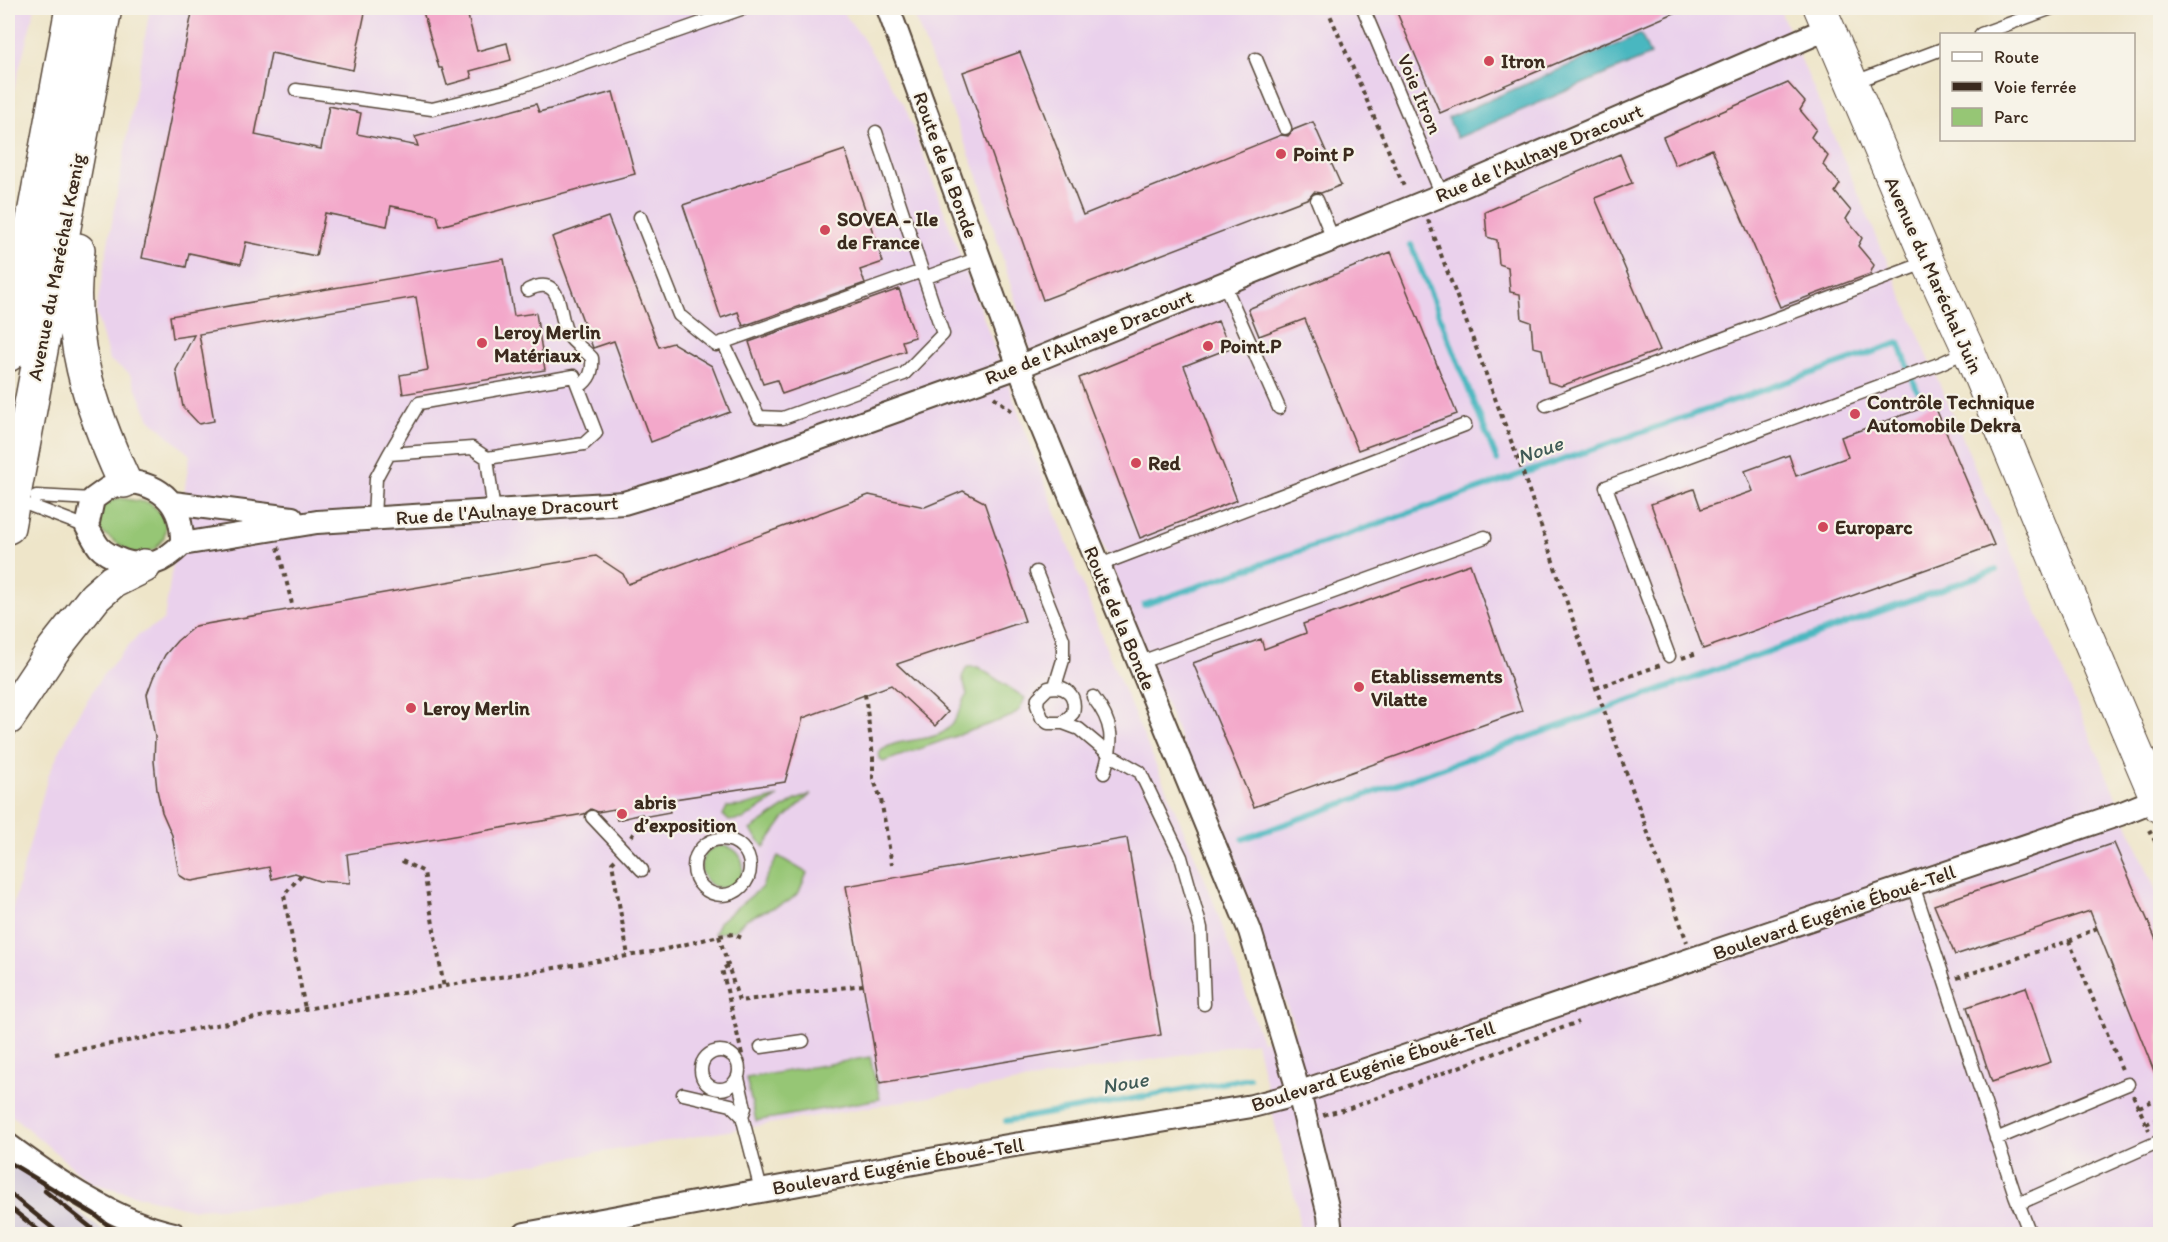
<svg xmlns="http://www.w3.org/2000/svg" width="2168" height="1242" viewBox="0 0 2168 1242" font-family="Itim,sans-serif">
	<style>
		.built { fill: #ead1ec }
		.industrial { fill: #cabfd6 }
		.green { fill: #96c675; stroke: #68784a; stroke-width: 1.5 }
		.water { fill: #48b7c0; stroke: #42706f; stroke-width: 1.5 }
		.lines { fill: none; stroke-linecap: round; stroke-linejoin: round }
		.stream { stroke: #48b7c0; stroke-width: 6 }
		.building { fill: #f3a8ca }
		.lane-casing { stroke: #564638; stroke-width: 15 }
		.street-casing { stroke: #564638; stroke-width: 26 }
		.secondary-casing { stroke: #564638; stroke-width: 34 }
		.primary-casing { stroke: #564638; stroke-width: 36 }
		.path { stroke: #564638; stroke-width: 4; stroke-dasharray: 4.5 4.5; stroke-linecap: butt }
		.lane { stroke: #fff; stroke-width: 12 }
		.street { stroke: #fff; stroke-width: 22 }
		.secondary { stroke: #fff; stroke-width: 32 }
		.primary { stroke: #fff; stroke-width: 33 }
		.rail { stroke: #3b2a1e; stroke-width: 4.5 }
		.poi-dot { fill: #d1495b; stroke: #f7f3e8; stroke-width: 2 }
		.labels { text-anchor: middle; stroke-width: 4.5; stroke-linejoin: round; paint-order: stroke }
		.poi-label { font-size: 20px; font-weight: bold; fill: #3b2a1e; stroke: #f7f3e8; text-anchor: start }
		.street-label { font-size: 20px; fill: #3b2a1e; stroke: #f7f3e8 }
		.water-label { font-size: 21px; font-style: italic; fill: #405b57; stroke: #f7f3e8 }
	</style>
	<rect width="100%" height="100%" fill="#f7f3e8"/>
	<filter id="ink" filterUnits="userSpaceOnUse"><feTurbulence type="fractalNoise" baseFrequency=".0167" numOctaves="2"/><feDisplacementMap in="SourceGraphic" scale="12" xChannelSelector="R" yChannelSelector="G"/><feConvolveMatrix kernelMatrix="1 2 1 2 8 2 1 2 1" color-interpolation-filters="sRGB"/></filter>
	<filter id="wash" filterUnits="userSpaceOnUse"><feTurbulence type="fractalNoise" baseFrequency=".008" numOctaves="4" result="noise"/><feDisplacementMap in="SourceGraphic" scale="24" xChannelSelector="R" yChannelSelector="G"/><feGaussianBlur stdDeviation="1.35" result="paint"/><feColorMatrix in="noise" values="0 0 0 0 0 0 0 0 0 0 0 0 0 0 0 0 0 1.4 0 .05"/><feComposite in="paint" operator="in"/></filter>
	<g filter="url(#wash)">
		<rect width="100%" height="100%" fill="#eee5c9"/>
		<path class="built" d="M8 8H35L8 112Z
			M150 8H840L862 37 906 109 1106 648 1209 889 1262 1041 1296 1030 1045 400 979 179 911 8H1779L2160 900V1234H1299L1298 1209 1280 1146 1256 1042 288 1205 190 1209 91 1183 8 1112V924L48 776 74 721 102 676 137 636 164 620 190 455 150 419 129 373 109 360 96 312Z"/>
		<path class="industrial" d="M8 1157 107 1234H11L8 1230Z"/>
		<path class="green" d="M119 498 150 503 162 514 166 526 164 538 155 549 142 555 130 552 100 531 97 521 99 513 105 503Z
			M967 667H978L1025 698 1020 709 1012 716 883 762 880 759 879 753C894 737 924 743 942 733 955 726 961 707 967 694L962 677Z
			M811 794 784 819 764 847 750 830 794 801Z
			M778 797 744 819 729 821 723 815 727 807 744 806Z
			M701 867a21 21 0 1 1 42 0a21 21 0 1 1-42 0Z
			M778 856 807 873 799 892 789 901 746 919 735 930 714 934 719 922 761 888Z
			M870 1057 880 1099 756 1121 746 1078Z"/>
		<path class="water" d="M1641 34 1650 55 1457 138 1448 118Z"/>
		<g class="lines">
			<path class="stream" d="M1411 245 1497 460
				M1144 605 1899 343 1917 390
				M1243 839 1996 570
				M1006 1121 1249 1078"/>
		</g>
		<g id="blocks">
			<path class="building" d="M193 8H366L353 70 271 53 255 135 321 149 329 106 361 113 357 134 418 146 415 137 536 104 539 112 613 92 635 174 440 226 437 215 391 206 387 226 325 213 316 256 246 242 241 264 189 253 186 267 142 258Z
				M422 8H466L477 51 507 43 511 60 470 71 472 78 447 85 442 68H439Z
				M1395 8H1686L1440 113Z
				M1020 52 1083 215 1281 135 1288 136 1293 130 1313 122 1341 185 1321 193 1314 192 1309 198 1043 300 963 72Z
				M1788 83 1805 102 1800 110 1816 129 1811 137 1828 156 1823 165 1840 184 1835 192 1851 211 1846 219 1862 238 1858 246 1874 265 1870 274 1780 307 1712 149 1675 165 1663 137Z
				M845 150 883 262 860 270 865 283 743 326 738 312 721 318 683 205Z
				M1620 154 1632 183 1595 198 1660 350 1561 386 1548 382 1542 349 1533 347 1531 322 1522 319 1520 294 1510 292 1508 267 1499 264 1497 240 1487 237 1485 212Z
				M608 217 659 347 673 343 712 366 730 412 651 442 614 341 593 348 552 237Z
				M1391 252 1457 414 1358 450 1305 319 1259 336 1248 309Z
				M504 259 514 316 536 313 545 370 403 394 400 375 428 370 416 297 199 334 214 421 199 424 183 407 176 370 194 335 173 338 170 316Z
				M899 289 915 337 902 341 905 351 782 394 777 380 763 384 749 342Z
				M1218 321 1230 348 1184 366 1237 500 1140 538 1079 378Z
				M1934 404 1994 545 1703 649 1651 504 1694 489 1701 509 1753 491 1745 471 1789 455 1796 476 1848 457 1841 437Z
				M963 491 984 502 1025 621 897 664 948 712 935 726 891 685 803 718 785 782 668 800 670 812 643 817 642 814 617 820 614 809 598 812 591 809 584 814 347 854 350 883 319 881 295 873 272 879 269 867 192 881 187 880 179 875 172 835 162 812 157 790 154 761 155 737 147 694 153 678 165 655 177 641 195 626 596 556 623 574 628 584 869 495 925 507Z
				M1470 564 1522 711 1254 807 1193 663 1261 639 1264 649 1306 633 1303 624Z
				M1127 838 1161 1035 880 1083 846 886Z
				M2114 843 2160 949V1086L2090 911 1955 955 1934 905Z
				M2026 987 2051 1062 1992 1082 1967 1007Z"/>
		</g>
	</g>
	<g filter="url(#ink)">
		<use href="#blocks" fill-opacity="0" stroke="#564638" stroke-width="1.5"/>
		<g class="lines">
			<g class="lane-casing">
				<path id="lane" d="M1363 8 1442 195
					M1981 34 2052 8
					M1256 59 1285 128
					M1852 83 1942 49
					M296 90 432 109 510 90 744 8
					M1317 200 1333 239
					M640 217 679 315 716 345 922 271
					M924 278 979 258
					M1224 284 1279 408
					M528 290C565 272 557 316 568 335 574 344 585 350 592 358 593 372 590 379 579 387
					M723 342 759 417 783 418 904 374 943 334 876 132
					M1546 405 1927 262
					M389 454 419 403 574 376 596 433 584 444 487 458
					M36 496 93 499
					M29 505 87 527
					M374 518 376 478 389 454 472 448 487 458 494 513
					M1097 566 1465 425
					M1036 572 1063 639V660L1055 686
					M1669 656 1606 487 1939 364 1967 351
					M1138 663 1485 537
					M1093 697C1114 724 1114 741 1104 773
					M1063 723 1073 713C1077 695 1066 684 1048 688L1038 698 1037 705 1042 718 1048 723H1063L1079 729 1110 755 1140 772 1181 857 1201 928 1204 1004
					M592 817 642 870
					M694 867a28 28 0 1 1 56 0a28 28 0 1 1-56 0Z
					M1913 885 2015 1195 2030 1234
					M761 1047 803 1041
					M701 1070a19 19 0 1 1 38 0a19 19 0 1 1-38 0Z
					M738 1078 745 1108 742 1116 761 1190
					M683 1094 731 1105 742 1116
					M1996 1139 2128 1084
					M2018 1204 2160 1141"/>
			</g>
			<g class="street-casing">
				<path id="street" d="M888 8 1036 413 1250 931 1299 1093 1329 1215 1331 1234
					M124 481C163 484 183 505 182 544 163 563 149 569 123 561 115 558 105 554 99 547 94 541 91 533 87 527L93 499 107 489Z
					M173 503 292 518
					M182 544 317 522 624 503 717 475 1018 367 1442 195 1829 28
					M8 1145C55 1180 116 1222 174 1234
					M525 1234 996 1148 1252 1106 1283 1098 2120 814 2157 799"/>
			</g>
			<g class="secondary-casing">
				<path id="secondary" d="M1820 8 1928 262 1969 351 2063 579 2160 807"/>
			</g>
			<g class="primary-casing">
				<path id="primary" d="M78 250C65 333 90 407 124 481
					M8 355 72 8
					M8 527 105 8
					M8 718 54 649 95 597 112 582 144 566"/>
			</g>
			<path class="path" d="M1327 8 1405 189
				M1428 220 1522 470 1596 688 1687 942
				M994 397 1012 411
				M278 547 292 604
				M1682 658 1697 653
				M1596 688 1661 665
				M865 694 873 757V778L881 799 892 865
				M2149 830 2160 850
				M631 837 643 817
				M615 860 612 863 628 956
				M402 861 424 872 444 988
				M301 875 284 895 305 1009
				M719 936 739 1001 863 985
				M2069 941 2097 928
				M728 966 722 969 745 1067
				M1957 978 2069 941 2123 1072
				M55 1054 305 1009 658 951 719 936 733 934 742 938
				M2133 1095 2149 1130
				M2139 1107 2160 1098
				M1323 1115 1350 1108 1578 1022
				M2146 1124 2160 1118"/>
			<use href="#lane" class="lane"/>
			<use href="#street" class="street"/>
			<use href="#secondary" class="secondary"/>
			<use href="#primary" class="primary"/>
			<path class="rail" d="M12 1164 94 1214 119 1234
				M45 1191 99 1234
				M8 1192 60 1234
				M8 1206 43 1234"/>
		</g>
	</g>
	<g class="poi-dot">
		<circle cx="1489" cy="61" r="6"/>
		<circle cx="1281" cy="154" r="6"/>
		<circle cx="825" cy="230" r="6"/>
		<circle cx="482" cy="343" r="6"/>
		<circle cx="1208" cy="346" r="6"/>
		<circle cx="1855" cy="414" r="6"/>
		<circle cx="1136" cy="463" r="6"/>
		<circle cx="1823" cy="527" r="6"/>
		<circle cx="1359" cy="687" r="6"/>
		<circle cx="411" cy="708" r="6"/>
		<circle cx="622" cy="814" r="6"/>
	</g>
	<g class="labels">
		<g class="poi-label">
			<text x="1501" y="68">Itron</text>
			<text x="1293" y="161">Point P</text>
			<text x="837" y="226">SOVEA - Ile<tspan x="837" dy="23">de France</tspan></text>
			<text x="494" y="339">Leroy Merlin<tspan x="494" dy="23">Matériaux</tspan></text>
			<text x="1220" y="353">Point.P</text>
			<text x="1867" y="409">Contrôle Technique<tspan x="1867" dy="23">Automobile Dekra</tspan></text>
			<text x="1148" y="470">Red</text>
			<text x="1835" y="534">Europarc</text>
			<text x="1371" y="683">Etablissements<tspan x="1371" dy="23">Vilatte</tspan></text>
			<text x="423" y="715">Leroy Merlin</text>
			<text x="634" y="809">abris<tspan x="634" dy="23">d’exposition</tspan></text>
		</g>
		<g class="street-label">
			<text transform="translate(1420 94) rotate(67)" y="7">Voie Itron</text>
			<text transform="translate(1539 153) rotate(-23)" y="7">Rue de l'Aulnaye Dracourt</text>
			<text transform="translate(946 165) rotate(70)" y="7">Route de la Bonde</text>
			<text transform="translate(56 267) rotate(-79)" y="7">Avenue du Maréchal Kœnig</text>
			<text transform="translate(1934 275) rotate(66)" y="7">Avenue du Maréchal Juin</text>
			<text transform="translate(1089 337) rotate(-22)" y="7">Rue de l'Aulnaye Dracourt</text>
			<text transform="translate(507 510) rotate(-4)" y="7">Rue de l'Aulnaye Dracourt</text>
			<text transform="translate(1120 618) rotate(67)" y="7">Route de la Bonde</text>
			<text transform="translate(1834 912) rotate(-19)" y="7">Boulevard Eugénie Éboué-Tell</text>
			<text transform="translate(1373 1066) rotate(-18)" y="7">Boulevard Eugénie Éboué-Tell</text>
			<text transform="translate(898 1166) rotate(-10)" y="7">Boulevard Eugénie Éboué-Tell</text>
		</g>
		<g class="water-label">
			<text transform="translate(1540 450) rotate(-19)" y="7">Noue</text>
			<text transform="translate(1125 1083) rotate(-10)" y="7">Noue</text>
		</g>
	</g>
	<rect width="2168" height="1242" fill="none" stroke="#f7f3e8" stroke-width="30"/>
	<rect x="1940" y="33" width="195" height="108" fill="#f7f3e8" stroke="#aca397" stroke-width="1.5"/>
	<rect x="1952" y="52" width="30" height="9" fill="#ffffff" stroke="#aca397" stroke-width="1.5"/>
	<text x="1994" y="63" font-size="18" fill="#3b2a1e">Route</text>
	<rect x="1952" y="82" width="30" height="9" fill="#3b2a1e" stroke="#aca397" stroke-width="1.5"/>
	<text x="1994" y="93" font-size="18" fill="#3b2a1e">Voie ferrée</text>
	<rect x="1952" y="108" width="30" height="18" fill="#96c675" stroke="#aca397" stroke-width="1.5"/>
	<text x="1994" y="123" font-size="18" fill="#3b2a1e">Parc</text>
</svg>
